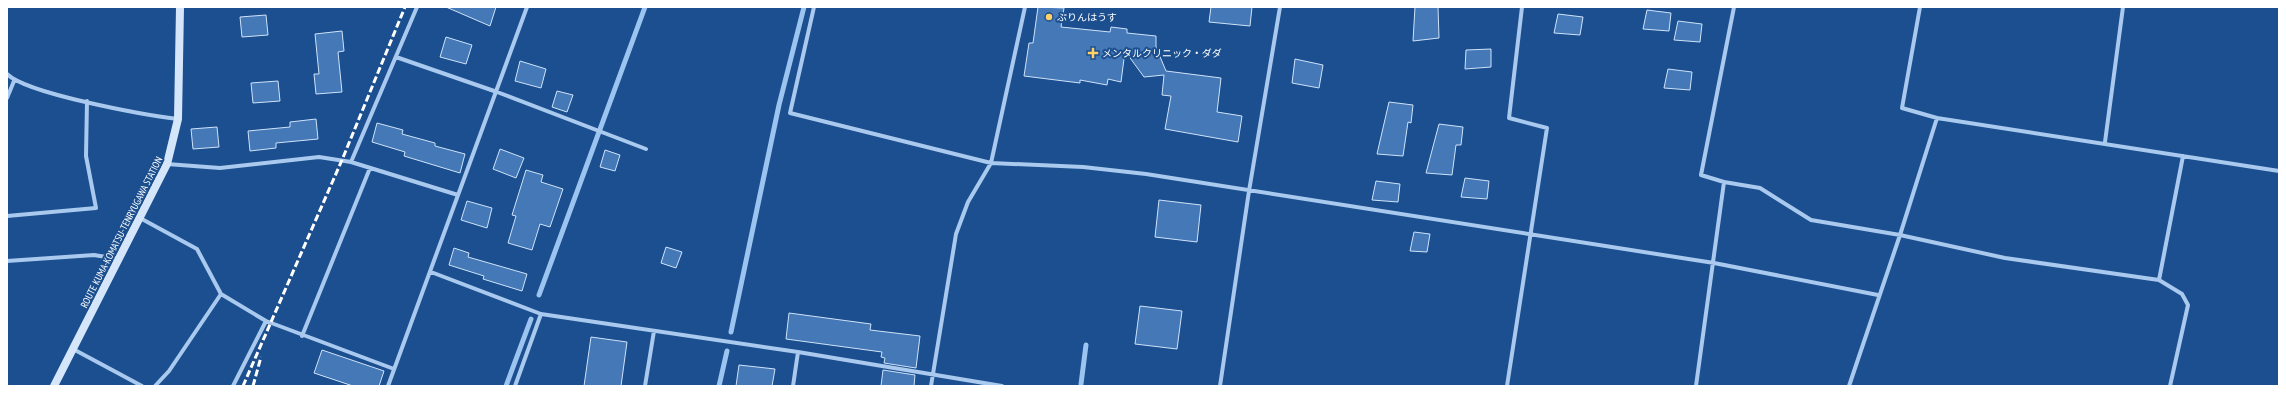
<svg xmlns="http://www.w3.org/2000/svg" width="2286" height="393" viewBox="0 0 2286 393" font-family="'PT Sans Narrow','Noto Sans JP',sans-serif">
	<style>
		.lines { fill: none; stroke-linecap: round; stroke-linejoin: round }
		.stream { stroke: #9cc4f0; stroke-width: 5 }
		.building { fill: #4478b7; stroke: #cfe3fa }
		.street { stroke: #a9c9ee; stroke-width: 4 }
		.secondary { stroke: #d6e6fa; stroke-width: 8 }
		.rail { stroke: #fff; stroke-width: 3; stroke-dasharray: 7 3; stroke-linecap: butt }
		.poi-dot { fill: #ffd166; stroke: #1b4f8f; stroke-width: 1.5 }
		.labels { text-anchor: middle; stroke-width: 4; stroke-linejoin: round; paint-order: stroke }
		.poi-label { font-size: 10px; fill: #fff; stroke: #1b4f8f; text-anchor: start }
		.street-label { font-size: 10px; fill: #fff; stroke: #1b4f8f }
	</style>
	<rect width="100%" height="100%" fill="#1b4f8f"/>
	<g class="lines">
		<path class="stream" d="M539 295 645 7
			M731 332 779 105 804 7
			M1081 384 1086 345
			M506 386 531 319
			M719 386 727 351"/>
	</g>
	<path class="building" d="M446 7H496L490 26Z
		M1038 7 1064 8 1061 27 1110 32 1111 27 1127 29V33L1156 36V47L1166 71 1221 78 1217 112 1242 116 1238 142 1165 129 1171 96 1162 95 1164 75 1144 77 1125 51 1121 82 1108 79 1107 85 1080 80V83L1024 76 1029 43H1033Z
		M1211 7H1252L1250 26 1209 22Z
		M1415 7H1438L1439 38 1413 41Z
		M1647 10 1671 13 1669 31 1643 29Z
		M1558 14 1583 17 1580 35 1554 33Z
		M266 15 268 35 242 37 240 17Z
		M1678 21 1702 24 1700 42 1674 40Z
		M342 31 344 51 338 52 342 92 316 94 314 74H319L315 34Z
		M446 37 472 45 466 64 440 57Z
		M1491 49V67L1465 69 1466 50Z
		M1295 59 1323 65 1319 88 1292 83Z
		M520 61 546 69 541 88 515 81Z
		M1668 69 1692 72 1690 90 1664 88Z
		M278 81 280 101 253 103 251 83Z
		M557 91 573 95 567 112 552 107Z
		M1389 102 1413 105 1411 123 1408 122 1403 156 1377 154Z
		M316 119 318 139 276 143V148L250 151 248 131 290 127V122Z
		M377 123 403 130 402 134 435 143V146L465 154 460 173 404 156 405 152 372 142Z
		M1439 124 1463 127 1461 145H1456L1452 175 1426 173Z
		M217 127 219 147 193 149 191 129Z
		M500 149 524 158 516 178 493 169Z
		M605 150 620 155 615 171 600 167Z
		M526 170 543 175 541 182 563 189 550 227 540 224 532 250 508 243 516 216 512 215Z
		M1465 178 1489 181 1487 199 1461 197Z
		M1376 181 1400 184 1398 202 1372 200Z
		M1159 200 1201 205 1197 242 1155 237Z
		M467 201 492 208 487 228 461 220Z
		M1414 232 1430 234 1427 252 1410 251Z
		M666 247 682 252 676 268 661 263Z
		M454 248 469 253 468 257 527 274 522 291 483 279 484 276 449 265Z
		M1140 306 1182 311 1177 349 1135 344Z
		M789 313 871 324 870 330 920 336 916 368 884 363 885 358 881 357 882 352 786 339Z
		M591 337 627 342 621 386H584Z
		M322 350 384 371 379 386H353L314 373Z
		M739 365 775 369 772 386H736Z
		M883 370 915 375 914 386H881Z"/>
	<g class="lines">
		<path class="street" d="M814 7 790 113 991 163 1083 167 1146 174 1714 263 1878 295
			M1920 7 1902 108 1937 118 2279 171
			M396 57 497 92 646 149
			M7 74C27 94 145 115 178 119
			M7 98 14 81
			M2105 142 2123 7
			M351 162 417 7
			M167 164 220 168 319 157 351 162 458 195
			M1724 182 1760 188 1811 220 1900 235 2005 258 2159 280
			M7 216 96 208 86 156 87 101
			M140 218 197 249 221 294 266 321 394 369
			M7 261 94 255 118 259
			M431 272 541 314 798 352 1002 386
			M302 336 370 168
			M73 349 142 386
			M155 386 169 371 221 294
			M233 386 266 321
			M388 386 527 7
			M515 386 541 314
			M645 386 654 331
			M793 386 798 352
			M931 386 956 234 968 202 991 163 1025 7
			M1220 386 1249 191 1280 7
			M1507 386 1547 128 1509 118 1522 7
			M1696 386 1724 182 1701 175 1734 7
			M1849 386 1900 235 1937 118
			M2170 386 2188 305 2182 294 2159 280 2183 156"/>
		<path class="secondary" d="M54 386 167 164 178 119 180 7"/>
		<path class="rail" d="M243 386 342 160 405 7
			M253 386 261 357"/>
	</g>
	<g class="poi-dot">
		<circle cx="1049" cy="17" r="4"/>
		<path d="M1091 47h4v4h4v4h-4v4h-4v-4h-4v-4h4z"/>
	</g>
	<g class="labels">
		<g class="poi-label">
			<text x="1057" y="21">ぷりんはうす</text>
			<text x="1102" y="57">メンタルクリニック・ダダ</text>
		</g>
		<g class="street-label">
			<text transform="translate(121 232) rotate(-63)" y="4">ROUTE KUMA-KOMATSU-TENRYUGAWA STATION</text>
		</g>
	</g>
	<rect width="2286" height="393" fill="none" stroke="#ffffff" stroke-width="16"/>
</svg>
